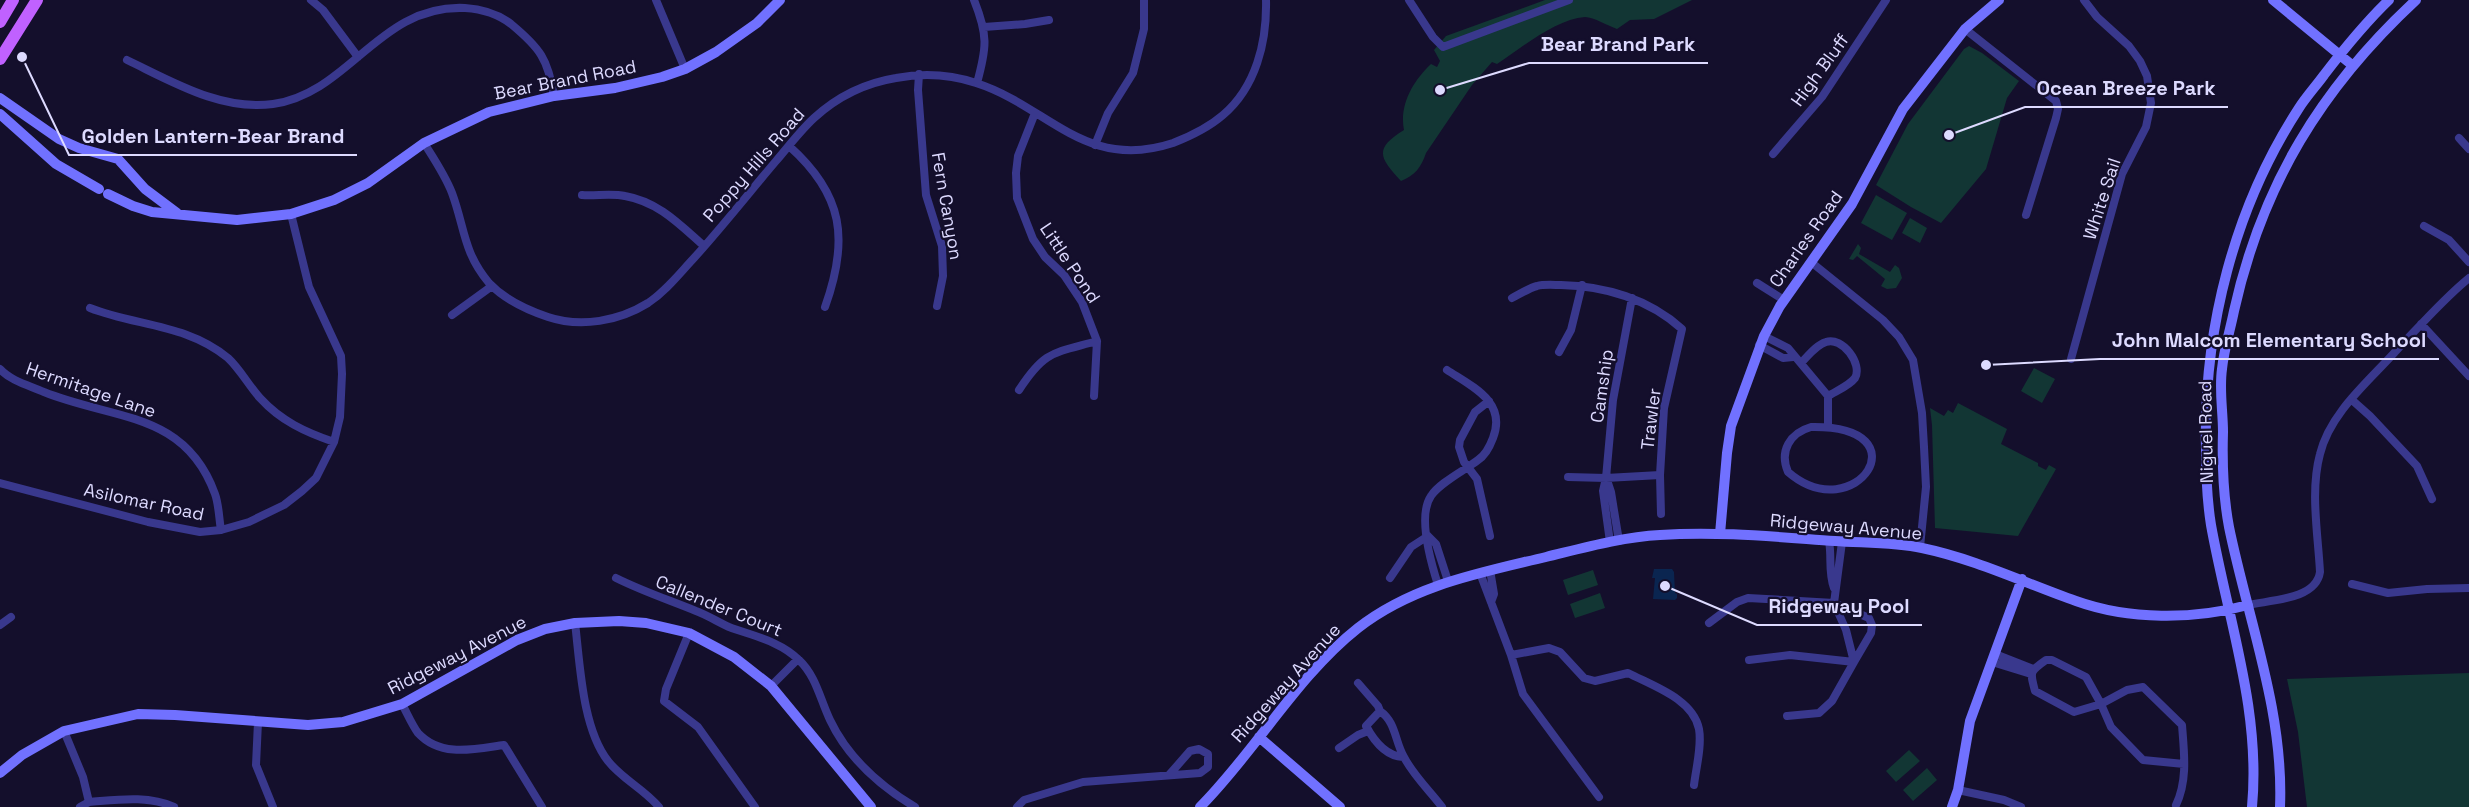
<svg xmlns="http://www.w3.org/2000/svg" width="2469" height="807" viewBox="0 0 2469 807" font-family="'Space Grotesk',sans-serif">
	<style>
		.green { fill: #123634 }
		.water { fill: #0a2550 }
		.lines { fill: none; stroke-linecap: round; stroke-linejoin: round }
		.street { stroke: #39388d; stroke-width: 8 }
		.secondary { stroke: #7171ff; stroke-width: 10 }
		.primary { stroke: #c061ff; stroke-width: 12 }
		.labels { text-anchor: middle; stroke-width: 4.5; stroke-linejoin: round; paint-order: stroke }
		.street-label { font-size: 18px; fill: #dddaff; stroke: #140f2c }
		.leader { fill: none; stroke: #dddaff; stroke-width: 2 }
		.callout-dot { fill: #dddaff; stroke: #140f2c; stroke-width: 2 }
		.callout-label { font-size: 20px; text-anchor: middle; font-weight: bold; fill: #dddaff; stroke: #140f2c; stroke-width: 4.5; stroke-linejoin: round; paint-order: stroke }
	</style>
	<rect width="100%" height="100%" fill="#140f2c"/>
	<path class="green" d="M1545 0H1692L1654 19 1630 20 1617 29C1608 26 1594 17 1585 17 1556 19 1521 48 1497 64L1492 62 1472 85 1426 153C1421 168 1415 175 1401 181 1380 158 1373 149 1404 130 1399 105 1413 81 1431 64L1437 67 1440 61 1434 50 1446 36Z
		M1969 46 1982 53 2019 81 2007 98 1986 169 1941 223 1911 207 1876 185 1908 124 1964 49Z
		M1876 195 1907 213 1892 240 1861 223Z
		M1910 218 1927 228 1920 243 1902 233Z
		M1858 244 1861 248 1859 254 1890 272 1895 265 1899 268 1902 278 1896 288 1887 289 1881 286 1885 279 1857 256 1853 260 1849 259Z
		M2034 368 2055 379 2042 403 2021 391Z
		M1958 403 2007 429 2001 444 2038 463V466L2046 470 2049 465 2056 469 2018 536 1935 528 1932 425 1930 408 1944 416 1948 410 1953 413Z
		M1593 570 1598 585 1568 595 1563 580Z
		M1600 593 1605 608 1575 618 1570 604Z
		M2469 673V807H2307L2298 732 2287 679Z
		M1909 750 1920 761 1896 782 1886 771Z
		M1927 768 1937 780 1913 801 1903 790Z"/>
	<path class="water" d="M1654 569H1672L1674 572 1675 593 1677 594V598L1675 600 1653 599 1655 578H1652Z"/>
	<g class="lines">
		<path class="street" d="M311 0 323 10 358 57
			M656 0 685 69
			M974 0C988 35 987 47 977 83
			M1409 0 1433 37 1443 47 1569 0
			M984 27 1025 24 1049 20
			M1965 29 2056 101 2058 109 2056 118 2026 215
			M127 60C173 82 221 111 273 104 350 93 379 4 465 8 481 9 498 14 511 24 540 48 548 59 554 96
			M919 74 918 90 926 195 942 246 943 276 937 306
			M1035 113 1018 156 1016 173 1017 198 1033 239 1045 257 1064 275 1082 302 1097 341 1094 396
			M2459 138 2469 149
			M424 143C434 159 445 175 452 193 465 228 463 252 489 283 505 300 527 310 548 317 581 328 619 321 648 303 666 291 679 274 694 258 722 227 748 194 776 161 788 147 800 131 814 118 837 97 865 83 896 78 923 73 949 74 976 83 1048 106 1085 172 1173 143 1191 136 1208 128 1223 115 1256 87 1267 42 1266 0
			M1095 145 1108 113 1133 73 1144 29V0
			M789 146C844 195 849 240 825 307
			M1773 154 1822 97 1886 0
			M582 195C596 196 612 193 625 196 659 202 680 225 704 246
			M2424 226 2449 240 2469 262
			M1811 262 1883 320 1899 337 1913 360 1922 413 1924 447 1926 487 1920 547
			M1757 283 1784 300
			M1512 298C1520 294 1529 288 1537 286 1544 284 1554 285 1561 285 1605 286 1649 299 1682 329L1664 408 1660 475 1661 514
			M90 308C136 326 187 324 228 358 240 369 249 386 260 398 281 421 305 432 334 442
			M452 315 492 286
			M2421 324 2469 376
			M1764 336 1788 348 1828 396V427
			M1759 345 1783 358 1793 357
			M1559 352 1571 330 1582 285
			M2071 359 2122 174 2146 127 2151 103 2147 76 2140 61 2129 46 2097 17 2084 0
			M1801 363C1808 356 1816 345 1826 342 1842 336 1863 364 1855 378 1849 386 1836 391 1828 396
			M0 369C11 381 28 385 44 392 113 420 185 411 215 494 219 505 219 519 221 530
			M1019 390C1045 350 1054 353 1097 341
			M2352 400 2370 416 2417 466 2432 499
			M1489 401 1475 412 1460 440 1459 447 1464 462 1477 479 1490 536
			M1811 427C1926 425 1855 530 1788 472 1779 451 1790 433 1811 427Z
			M1568 477 1606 478 1660 475
			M1607 480 1611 492 1619 541
			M0 483 148 522 200 532 221 530 249 522 284 505 302 491 316 478 334 442 340 417 342 374 341 356 309 287 291 214
			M1428 536 1436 544 1448 581
			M1829 541C1832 557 1828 572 1834 588
			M1610 542 1603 491 1606 478 1613 400 1632 298
			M1490 570 1494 594 1491 602
			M1480 573 1511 655 1549 648 1560 652 1584 678 1595 681 1628 673C1653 686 1693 699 1699 729 1702 746 1696 768 1694 785
			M616 578C642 591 669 600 696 611 707 615 718 622 729 627 753 636 780 641 799 660 816 676 820 699 830 720 848 758 880 786 915 807
			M1390 578 1411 547 1428 536
			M2352 584 2388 593 2427 589 2469 588
			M1438 585C1431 563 1417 516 1431 496 1439 483 1465 470 1478 460 1486 455 1490 446 1493 438 1507 402 1473 387 1447 370
			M2248 605C2270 600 2316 600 2320 572 2318 534 2310 491 2320 454 2330 413 2368 382 2395 352 2419 327 2442 300 2469 278
			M575 623C580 663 582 728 608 761 622 779 644 789 659 807
			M1709 623 1737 602 1748 598 1834 603 1869 618 1872 625 1871 633 1854 662 1790 655 1749 660
			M0 625 11 617
			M689 633 666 689 664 701 698 727 755 807
			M1995 654 2033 669
			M1511 655 1523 694 1599 797
			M2046 660H2052L2086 677 2101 704 2074 712 2035 691C2030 672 2029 672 2046 660Z
			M1992 662 2031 674
			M1358 683 1378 706 1380 711
			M771 686 798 659
			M402 704C407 713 412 725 418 733 441 758 475 749 504 745L542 807
			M1787 716 1819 713 1832 701 1854 662 1846 630 1834 603 1842 542
			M258 722 256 765 273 807
			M64 731 83 777 89 802C116 800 148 795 174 807
			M1339 748 1358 735 1368 731
			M1403 757C1385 756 1374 741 1366 726L1380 711C1396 722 1395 742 1404 757 1413 775 1430 791 1442 807
			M1958 790 2004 800 2021 807
			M2176 805C2188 780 2184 752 2182 725L2143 687 2127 690 2101 704 2111 727 2143 760 2184 764
			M80 807 89 802
			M1017 807 1024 800 1083 782 1200 773 1208 767V754L1199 749 1190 751 1169 775"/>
		<path class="secondary" d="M2273 0 2352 65
			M0 98 59 139 79 148 118 159 145 189 177 213
			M0 114 56 164 99 189
			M108 194 133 206 152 212 237 220 291 214 334 200 368 183 424 143 489 112 554 96 615 88 662 77 685 69 716 52 757 23 780 0
			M1720 534 1727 453 1731 426 1764 336 1780 306 1852 204 1903 109 1965 29 1999 0
			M1259 737 1340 807
			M0 773 22 755 64 731 138 714 175 715 308 725 343 722 402 704 517 640 545 629 575 623 619 621 646 623 689 633 734 657 771 686 871 807
			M1200 807C1255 752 1297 676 1358 628 1413 585 1480 573 1546 557 1583 548 1622 537 1660 535 1718 531 1777 537 1835 541 1863 543 1894 542 1922 548 1975 559 2025 583 2076 601 2129 620 2193 620 2248 605
			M1952 807 1958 790 1970 721 2022 579
			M2252 807C2261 710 2228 620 2211 525 2207 500 2206 474 2206 449 2203 330 2234 208 2299 108 2306 97 2316 86 2324 75 2344 49 2365 23 2389 0
			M2280 807C2284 711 2248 620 2229 527 2223 495 2222 465 2223 432 2223 411 2219 390 2222 369 2224 349 2230 331 2234 311 2262 185 2321 88 2416 0"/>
		<path class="primary" d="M0 22 13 0
			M0 59 37 0"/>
	</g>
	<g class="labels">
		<g class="street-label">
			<text transform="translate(1820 70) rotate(-54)" y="6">High Bluff</text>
			<text transform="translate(565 80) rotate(-11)" y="6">Bear Brand Road</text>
			<text transform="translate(754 165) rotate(-49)" y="6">Poppy Hills Road</text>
			<text transform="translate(2102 199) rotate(-72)" y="6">White Sail</text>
			<text transform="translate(947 206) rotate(80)" y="6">Fern Canyon</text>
			<text transform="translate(1806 239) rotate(-55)" y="6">Charles Road</text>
			<text transform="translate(1070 263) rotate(56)" y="6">Little Pond</text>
			<text transform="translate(1602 386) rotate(-82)" y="6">Camship</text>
			<text transform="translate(91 390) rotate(19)" y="6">Hermitage Lane</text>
			<text transform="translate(1651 419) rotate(-83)" y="6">Trawler</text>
			<text transform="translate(2206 432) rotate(-91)" y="6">Niguel Road</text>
			<text transform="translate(144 502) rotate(12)" y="6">Asilomar Road</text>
			<text transform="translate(1846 527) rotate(5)" y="6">Ridgeway Avenue</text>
			<text transform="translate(719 606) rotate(22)" y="6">Callender Court</text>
			<text transform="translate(457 655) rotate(-27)" y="6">Ridgeway Avenue</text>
			<text transform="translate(1286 683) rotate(-48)" y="6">Ridgeway Avenue</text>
		</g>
	</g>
	<path class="leader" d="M1440 90L1529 63H1708M1949 135L2025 107H2228M22 57L69 155H357M1986 365L2100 359H2439M1665 586L1757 625H1922"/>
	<g class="callout-dot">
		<circle cx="1440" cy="90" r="6"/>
		<circle cx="1949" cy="135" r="6"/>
		<circle cx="22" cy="57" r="6"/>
		<circle cx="1986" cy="365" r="6"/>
		<circle cx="1665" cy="586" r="6"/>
	</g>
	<g class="callout-label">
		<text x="1618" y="51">Bear Brand Park</text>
		<text x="2126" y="95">Ocean Breeze Park</text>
		<text x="213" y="143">Golden Lantern-Bear Brand</text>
		<text x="2269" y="347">John Malcom Elementary School</text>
		<text x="1839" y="613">Ridgeway Pool</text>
	</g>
</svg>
